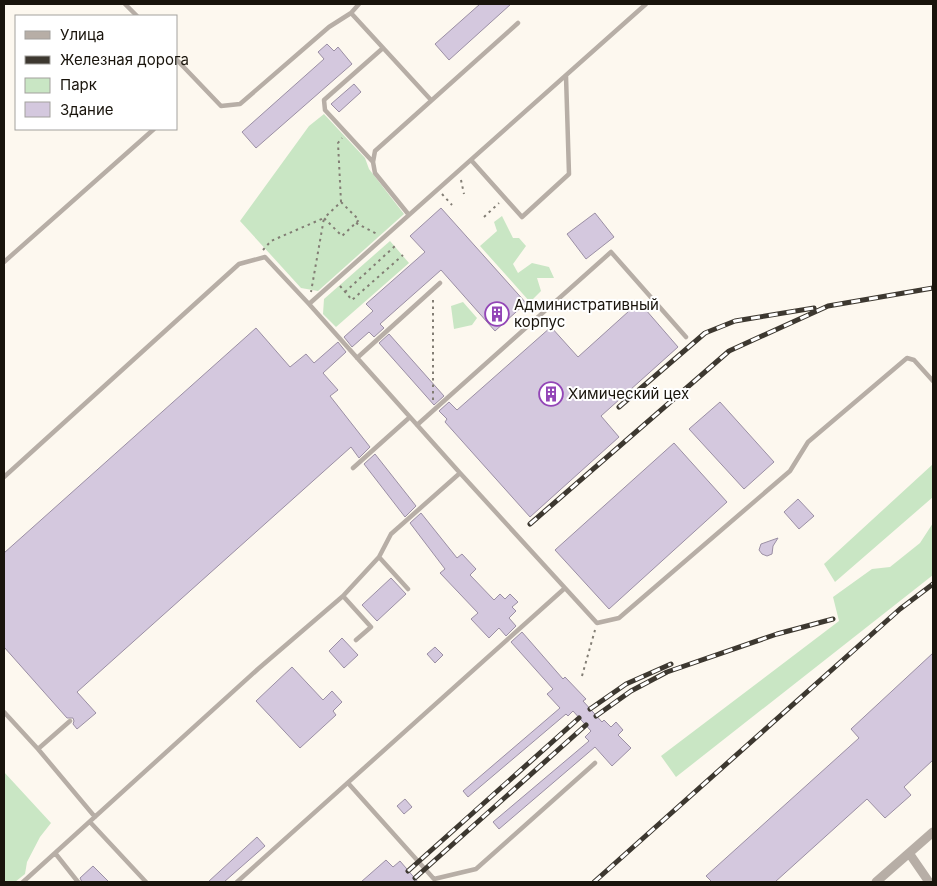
<svg xmlns="http://www.w3.org/2000/svg" width="937" height="886" viewBox="0 0 937 886" font-family="Inter,sans-serif">
	<style>
		.green { fill: #c9e6c4 }
		.building { fill: #d4c8de; stroke: #9b8fa4 }
		.lines { fill: none; stroke-linecap: round; stroke-linejoin: round }
		.path { stroke: #827d74; stroke-width: 2; stroke-dasharray: 2.5 4; stroke-linecap: butt }
		.service { stroke: #b7aea6; stroke-width: 4.5 }
		.minor { stroke: #b7aea6; stroke-width: 9 }
		.rail-casing { stroke: #3d3830; stroke-width: 5 }
		.rail { stroke: #fff; stroke-width: 3; stroke-dasharray: 9; stroke-linecap: butt }
		.labels { text-anchor: middle; stroke-width: 4; stroke-linejoin: round; paint-order: stroke }
		.poi-label { font-size: 15px; fill: #19140c; stroke: #fff; text-anchor: start }
	</style>
	<rect width="100%" height="100%" fill="#fdf8ef"/>
	<path class="green" d="M324 114 365 158 369 169 404 214 318 291 301 288 240 221 309 126Z
		M502 216 513 238H519L526 246 513 264 518 273 532 263 549 267 554 278H537L541 291 530 302 480 246 497 231 494 222Z
		M390 241 409 263 336 327 323 314 324 299Z
		M463 302 477 318 472 325 454 329 451 306Z
		M933 464V497L835 582 824 564Z
		M933 523V575L676 777 661 756 839 621 833 597 872 569 890 567 920 543Z
		M4 772 51 823 40 837 27 862 25 874 15 882H4Z"/>
	<path class="building" d="M480 4H511L449 60 435 44Z
		M327 44 334 51 338 47 352 64 256 148 242 132 324 59 318 52Z
		M354 84 361 92 339 112 331 104Z
		M441 208 526 303 495 331 441 270 380 324 384 328 374 337 369 332 352 347 344 337 373 311 366 304 425 252 410 236Z
		M595 213 614 237 586 259 567 234Z
		M639 302 678 347 601 416 619 437 530 517 445 422 447 419 439 411 449 402 457 410 551 327 578 357Z
		M256 328 290 367 306 354 314 363 338 342 346 352 323 373 338 390 330 396 370 447 359 458 351 447 77 692 96 713 77 729 73 724 74 721 73 718H67L4 647V553Z
		M389 334 444 396 434 405 379 343Z
		M720 402 774 462 744 489 689 429Z
		M674 443 727 502 609 609 555 550Z
		M375 454 416 506 405 517 364 464Z
		M798 499 814 516 799 529 784 512Z
		M421 513 457 558 462 554 476 569 470 575 494 600 500 594 505 599 510 594 518 602 512 607 516 611 509 618 516 626 506 636 499 628 489 638 471 619 478 613 440 573 445 569 410 523Z
		M778 538 773 546 772 554 767 556 762 554 759 550 761 544Z
		M391 578 406 594 377 621 362 605Z
		M522 632 563 679 565 677 586 699 583 701 602 722 604 720 611 727 616 722 623 730 618 735 631 748 612 766 595 747 499 829 493 822 589 741 585 737 591 731 573 711 568 716 566 714 468 797 463 791 560 708 547 694 553 689 511 642Z
		M342 638 358 655 344 668 329 651Z
		M435 647 443 655 435 663 427 654Z
		M933 653V760L904 787 911 795 885 818 867 799 775 882H712L706 876 859 738 851 729Z
		M292 667 323 700 332 691 342 702 333 711 336 715 300 748 256 701Z
		M405 799 412 807 404 814 397 806Z
		M257 837 265 846 224 882H208Z
		M386 860 393 867 400 861 418 882H361Z
		M93 866 109 882H82L80 878Z"/>
	<g class="lines">
		<path class="path" d="M461 180 464 194
			M442 194 452 205
			M341 202 359 220 342 236 324 218Z
			M341 202 338 143 342 138
			M484 217 499 203
			M356 223 377 234
			M263 250 271 241 324 218 311 292
			M340 286 352 300 403 255
			M345 292 395 246
			M433 300V400
			M582 676 595 630"/>
		<path class="service" d="M125 4 137 16
			M351 13 431 100
			M176 59 221 106 240 104 329 27 351 13 359 4
			M471 160 522 217 569 174 566 76
			M373 162 325 110 324 100 383 48
			M409 215 375 173 373 162 375 151 518 23
			M4 262 154 129
			M357 358 440 283
			M417 425 611 252 686 337
			M353 468 410 417
			M460 473 597 623 619 618 790 471 808 442 907 358 914 360 933 381
			M4 477 239 264 265 257 309 304
			M379 557 408 589
			M343 596 371 627 356 640
			M4 712 38 749 95 817
			M38 749 70 721
			M348 783 434 879 476 869 595 763
			M90 822 146 882
			M55 853 78 882
			M23 882 258 669 343 596 379 557 391 534 460 473 309 304 646 4
			M237 882 565 588"/>
		<path class="minor" d="M909 853 929 882
			M876 882 933 832"/>
		<g class="rail-casing">
			<path id="rail" d="M619 407 705 333 735 321 814 308
				M530 524 729 351 828 306 933 288
				M590 709 626 684 671 664
				M596 716 631 691 667 672 777 634 833 619
				M408 871 579 718
				M415 878 586 725
				M594 882 900 609 933 584"/>
		</g>
		<use href="#rail" class="rail"/>
	</g>
	<defs>
		<g id="building-ring" transform="scale(1.25)"><circle r="9.5" fill="#fff" stroke="#9346b7" stroke-width="1.5"/><path d="M-4-6H4V6H1V3H-1V6H-4ZM-2.5-4.3h1.7v1.8h-1.7ZM.8-4.3h1.7v1.8H.8ZM-2.5-1h1.7V.8h-1.7ZM.8-1h1.7V.8H.8Z" fill="#9346b7"/></g>
	</defs>
	<g fill-rule="evenodd">
		<use href="#building-ring" x="497" y="314"/>
		<use href="#building-ring" x="551" y="394"/>
	</g>
	<g class="labels">
		<g class="poi-label">
			<text x="514" y="310">Административный<tspan x="514" dy="17">корпус</tspan></text>
			<text x="568" y="399">Химический цех</text>
		</g>
	</g>
	<rect width="937" height="886" fill="none" stroke="#19140c" stroke-width="10"/>
	<rect x="15" y="15" width="162" height="115" fill="#ffffff" stroke="#a3a19e"/>
	<rect x="25" y="31" width="25" height="8" fill="#b7aea6" stroke="#a3a19e"/>
	<text x="60" y="40" font-size="15" fill="#19140c">Улица</text>
	<rect x="25" y="56" width="25" height="8" fill="#3d3830" stroke="#a3a19e"/>
	<text x="60" y="65" font-size="15" fill="#19140c">Железная дорога</text>
	<rect x="25" y="78" width="25" height="15" fill="#c9e6c4" stroke="#a3a19e"/>
	<text x="60" y="90" font-size="15" fill="#19140c">Парк</text>
	<rect x="25" y="102" width="25" height="15" fill="#d4c8de" stroke="#a3a19e"/>
	<text x="60" y="115" font-size="15" fill="#19140c">Здание</text>
</svg>
